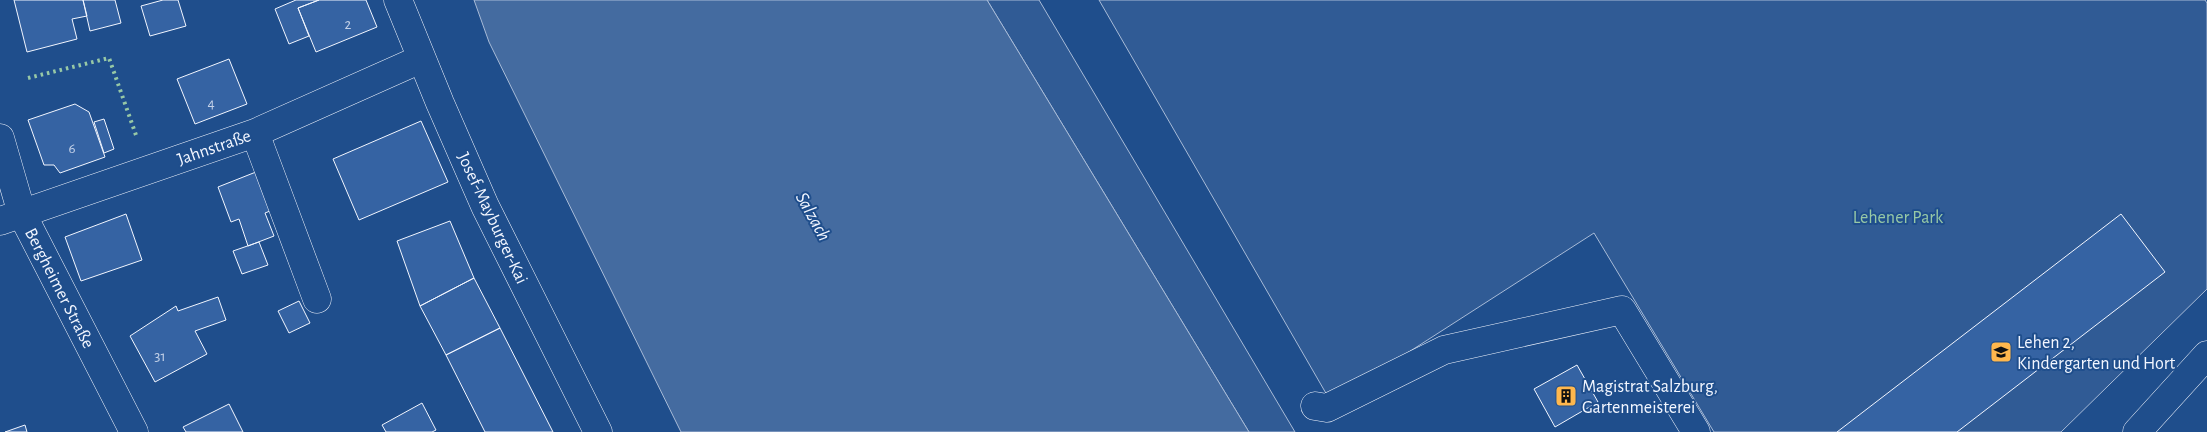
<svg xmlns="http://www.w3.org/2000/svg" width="2207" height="432" viewBox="0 0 2207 432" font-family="'Alegreya Sans',sans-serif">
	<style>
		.green { fill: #305b95; stroke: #a8bbd7 }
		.water { fill: #446ba0; stroke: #a8bbd7 }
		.building { fill: #3563a3; stroke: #f2f6ff }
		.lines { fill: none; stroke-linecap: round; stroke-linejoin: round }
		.minor-casing { stroke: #f2f6ff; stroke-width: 29 }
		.minor { stroke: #1f4e8c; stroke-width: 28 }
		.hedge { stroke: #97c8a6; stroke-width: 4; stroke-dasharray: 2.5 4; stroke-linecap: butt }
		.labels { text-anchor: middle; stroke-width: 4; stroke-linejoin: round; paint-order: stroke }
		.number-label { font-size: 15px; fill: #c3d1e8 }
		.street-label { font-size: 18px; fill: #f2f6ff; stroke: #1f4e8c }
		.park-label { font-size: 18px; fill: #97c8a6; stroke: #1f4e8c }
		.poi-label { font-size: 18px; fill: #f2f6ff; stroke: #1f4e8c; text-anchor: start }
		.water-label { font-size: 19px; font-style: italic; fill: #f2f6ff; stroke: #1f4e8c }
	</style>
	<rect width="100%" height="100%" fill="#1f4e8c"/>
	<path class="green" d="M987 0H1039L1295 432H1249Z
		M1099 0H2205L2207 3V289L2061 432H1714L1594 233 1331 402Z"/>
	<path class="water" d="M474 0H987L1249 432H681L489 42Z"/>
	<path class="building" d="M14 0H83L87 16 72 19 77 39 27 52Z
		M83 0H115L121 23 90 31Z
		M163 0H178L186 26 150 36 141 6Z
		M296 0H319L298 8 309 36 289 44 275 9Z
		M319 0H366L377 27 316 52 298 8Z
		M229 59 247 104 195 124 177 79Z
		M75 104 89 112 105 157 60 173 54 165H44L28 120Z
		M104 119 114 149 104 153 94 122Z
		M421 121 448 182 359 220 333 159Z
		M261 170 275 209 265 213 274 236 248 246 239 219 231 222 218 187Z
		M126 214 142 260 81 281 65 237Z
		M2121 214 2165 272 1957 432H1837Z
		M450 221 474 278 420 306 397 241Z
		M259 242 268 265 242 274 233 251Z
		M474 278 500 328 446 355 420 306Z
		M218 297 226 320 195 331 207 354 155 382 130 336 176 306 178 311Z
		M299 301 310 323 289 333 278 311Z
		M500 328 553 432H485L446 355Z
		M1577 365 1598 402 1555 427 1534 389Z
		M422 403 436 430 432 432H386L382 425Z
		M229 404 243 432H186L183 427Z
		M25 425 27 432H5Z"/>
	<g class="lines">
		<g class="minor-casing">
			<path id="minor" d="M398 0 440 103 485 206 598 432
				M255 133 317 299
				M0 138 22 214 134 432
				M0 221 255 133 421 59
				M1315 406 1327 408 1444 350 1622 310 1696 432
				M2137 432 2207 355"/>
		</g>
		<use href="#minor" class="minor"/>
		<path class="hedge" d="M28 78 109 58 137 138"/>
	</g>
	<defs>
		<g id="school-square" transform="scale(1.125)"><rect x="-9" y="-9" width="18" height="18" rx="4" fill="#ffb74d" stroke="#1f4e8c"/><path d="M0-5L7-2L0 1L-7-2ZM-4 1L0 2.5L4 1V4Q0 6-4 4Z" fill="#111"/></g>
		<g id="building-square" transform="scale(1.125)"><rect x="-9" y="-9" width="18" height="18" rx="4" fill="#ffb74d" stroke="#1f4e8c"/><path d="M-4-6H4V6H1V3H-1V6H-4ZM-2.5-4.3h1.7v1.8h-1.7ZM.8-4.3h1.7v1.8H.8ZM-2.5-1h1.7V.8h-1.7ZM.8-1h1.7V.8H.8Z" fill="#111"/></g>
	</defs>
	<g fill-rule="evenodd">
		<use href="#school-square" x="2001" y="352"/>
		<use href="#building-square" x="1566" y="396"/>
	</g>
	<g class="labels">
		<g class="number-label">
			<text x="348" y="29">2</text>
			<text x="211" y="108">4</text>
			<text x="72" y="153">6</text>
			<text x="160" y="361">31</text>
		</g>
		<g class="street-label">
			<text transform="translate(214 147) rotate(-19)" y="6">Jahnstraße</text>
			<text transform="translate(493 218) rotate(65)" y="6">Josef-Mayburger-Kai</text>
			<text transform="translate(60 288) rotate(63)" y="6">Bergheimer Straße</text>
		</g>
		<g class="park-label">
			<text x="1898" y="223">Lehener Park</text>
		</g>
		<g class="poi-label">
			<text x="2017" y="348">Lehen 2,<tspan x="2017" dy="21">Kindergarten und Hort</tspan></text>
			<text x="1582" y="392">Magistrat Salzburg,<tspan x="1582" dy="21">Gartenmeisterei</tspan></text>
		</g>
		<g class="water-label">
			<text transform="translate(814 216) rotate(61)" y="7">Salzach</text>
		</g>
	</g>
</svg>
